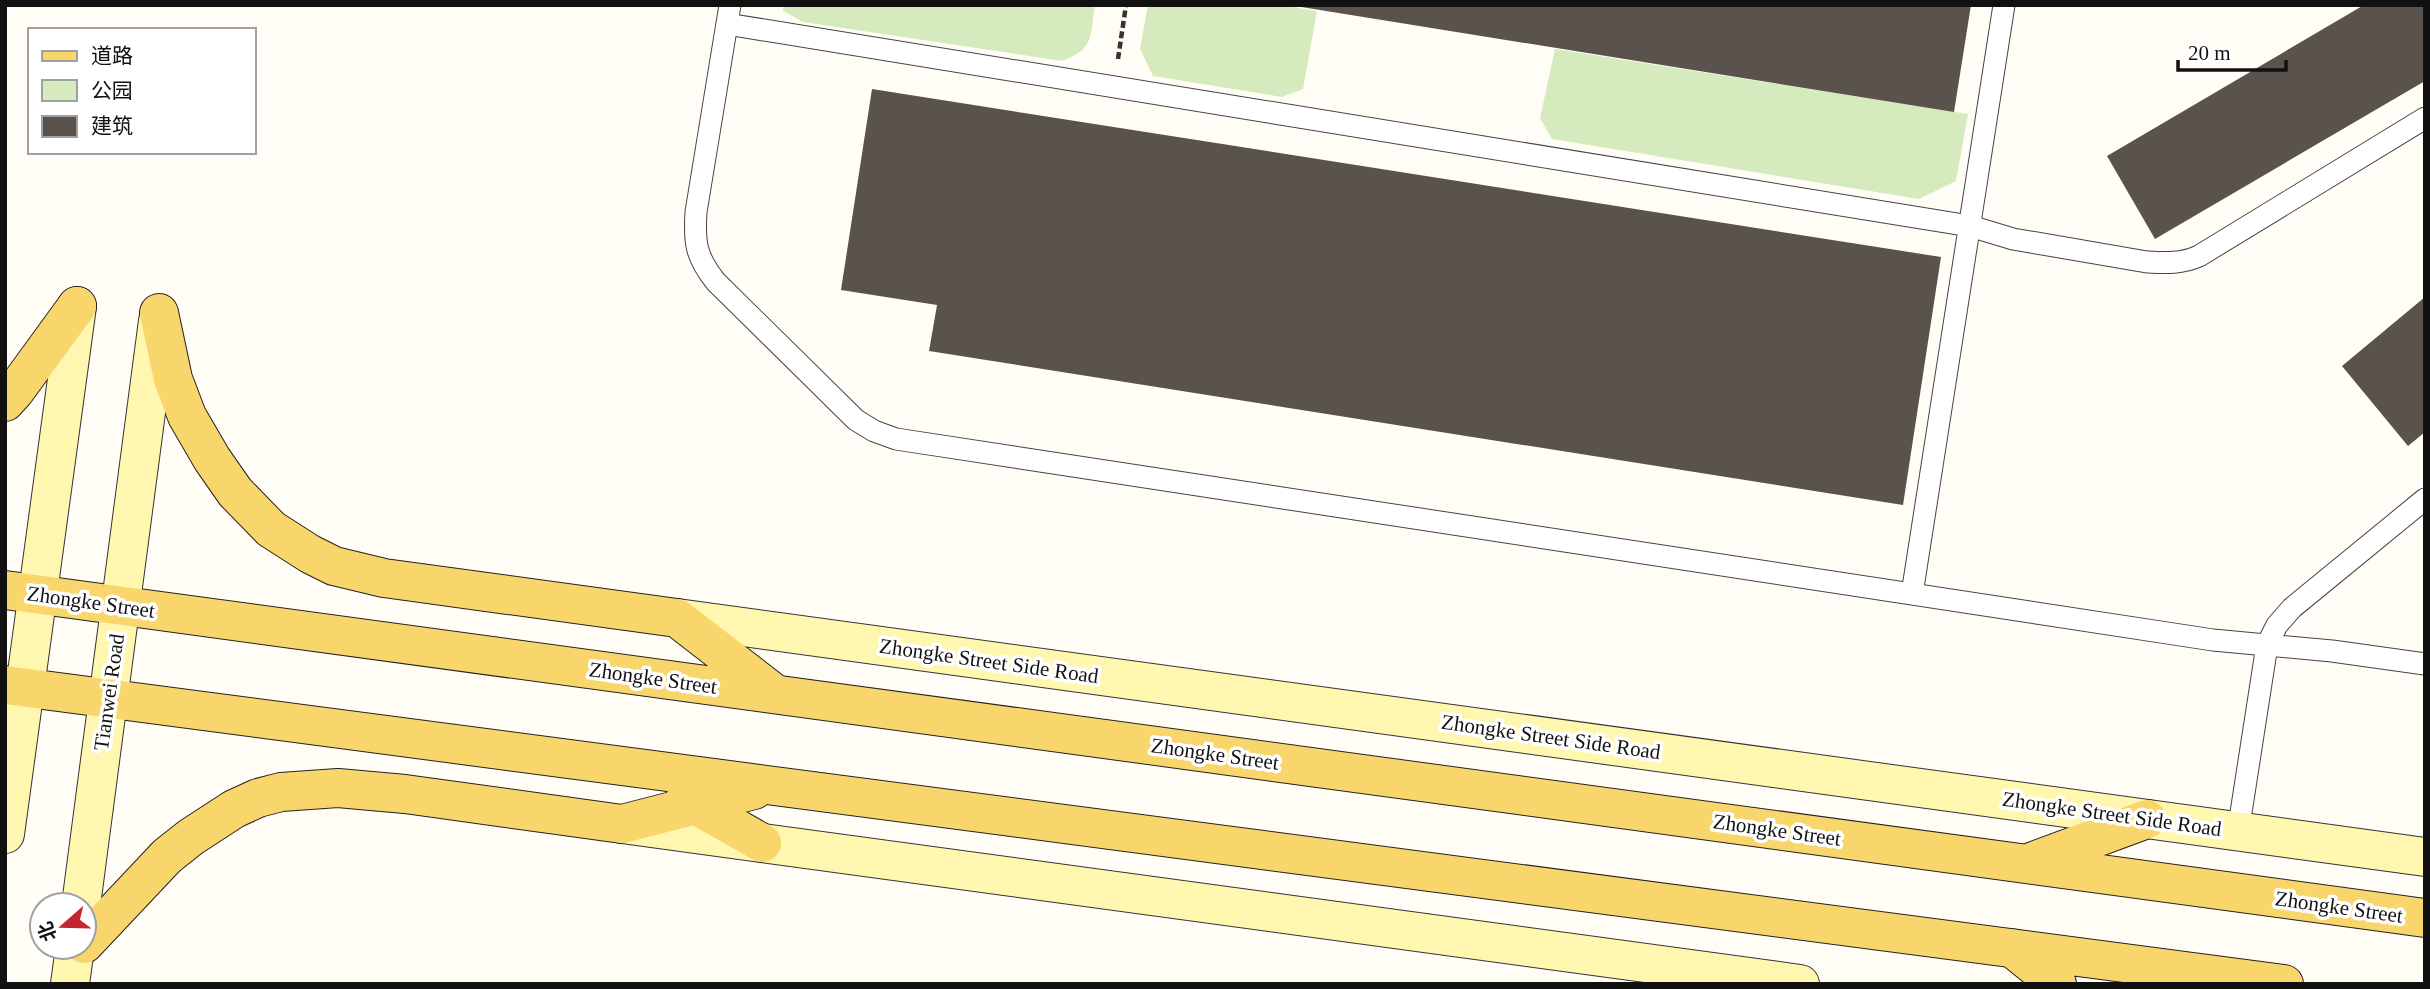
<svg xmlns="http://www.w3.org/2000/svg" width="2430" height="989" viewBox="0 0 2430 989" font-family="'Times New Roman','Noto Sans SC',serif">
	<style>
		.green { fill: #d5ebbd }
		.building { fill: #5a524d }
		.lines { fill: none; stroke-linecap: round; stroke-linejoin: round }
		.lane-casing { stroke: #444; stroke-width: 23 }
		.secondary-casing { stroke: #333; stroke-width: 40 }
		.primary-casing { stroke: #222; stroke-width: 40 }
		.path { stroke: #333; stroke-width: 4.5; stroke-dasharray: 7 3.5; stroke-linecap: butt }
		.lane { stroke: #fff; stroke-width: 21 }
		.secondary { stroke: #fff6b0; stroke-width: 38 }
		.primary { stroke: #f9d66b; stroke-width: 38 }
		.labels { text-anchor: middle; stroke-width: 7; stroke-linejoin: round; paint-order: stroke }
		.street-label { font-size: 21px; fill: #111; stroke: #fff }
	</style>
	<rect width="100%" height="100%" fill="#fffdf5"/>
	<path class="green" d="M784 5H1095C1090 36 1095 49 1062 61L803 22 783 11Z
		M1148 5H1280L1317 11 1303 89 1282 97 1153 76 1140 49Z
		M1555 49 1968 114 1956 181 1919 199 1552 139 1540 118Z"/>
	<path class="building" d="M1289 5H1971L1954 112Z
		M2364 5H2425V81L2155 239 2107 156Z
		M872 89 1941 257 1903 505 929 351 937 305 841 290Z
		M2425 297V432L2408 446 2342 366Z"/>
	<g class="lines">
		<g class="lane-casing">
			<path id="lane" d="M730 5 696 212C694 243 696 257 716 282L856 420 874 431 896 439 2213 640 2332 651 2425 664
				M727 24 1970 226 2013 239 2147 262C2166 263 2181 264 2199 256L2425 118
				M1912 594 2004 5
				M2238 832 2267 645 2277 625 2292 608 2425 499"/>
		</g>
		<g class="secondary-casing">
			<path id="secondary" d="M677 618 2425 857
				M622 824 1800 984
				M5 834 77 306
				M81 905 158 321
				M70 984 75 947"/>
		</g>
		<g class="primary-casing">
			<path id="primary" d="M159 313 173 379 187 416 212 459 235 492 271 529 310 554 334 566 384 578 677 618 774 693
				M5 402 15 391 77 306
				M5 590 2425 918
				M5 685 2284 984
				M685 799 762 843
				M2031 862 2147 819
				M84 944 167 856 191 837 234 809 258 798 281 792 338 788 405 794 622 824 754 790
				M2012 948 2057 984"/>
		</g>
		<path class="path" d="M1118 59 1126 5"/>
		<use href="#lane" class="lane"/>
		<use href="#secondary" class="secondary"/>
		<use href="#primary" class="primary"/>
	</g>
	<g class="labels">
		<g class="street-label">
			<text transform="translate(91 602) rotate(8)" y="7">Zhongke Street</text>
			<text transform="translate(989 661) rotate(8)" y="7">Zhongke Street Side Road</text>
			<text transform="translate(653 678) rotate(8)" y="7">Zhongke Street</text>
			<text transform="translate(109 692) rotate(-82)" y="7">Tianwei Road</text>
			<text transform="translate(1551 737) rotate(8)" y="7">Zhongke Street Side Road</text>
			<text transform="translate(1215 754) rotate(8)" y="7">Zhongke Street</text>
			<text transform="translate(2112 814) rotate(8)" y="7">Zhongke Street Side Road</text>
			<text transform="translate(1777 830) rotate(8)" y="7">Zhongke Street</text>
			<text transform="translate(2339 907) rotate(8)" y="7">Zhongke Street</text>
		</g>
	</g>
	<rect width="2430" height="989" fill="none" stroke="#111111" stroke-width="14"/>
	<rect x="28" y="28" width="228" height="126" fill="#ffffff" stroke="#a0a0a0" stroke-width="2"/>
	<rect x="42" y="51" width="35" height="10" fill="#f9d66b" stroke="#a0a0a0" stroke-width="2"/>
	<text x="91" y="63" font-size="21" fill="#111111">道路</text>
	<rect x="42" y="80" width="35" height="21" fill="#d5ebbd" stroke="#a0a0a0" stroke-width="2"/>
	<text x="91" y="98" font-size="21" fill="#111111">公园</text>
	<rect x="42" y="116" width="35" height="21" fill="#5a524d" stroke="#a0a0a0" stroke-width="2"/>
	<text x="91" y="133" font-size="21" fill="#111111">建筑</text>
	<g transform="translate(63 926) rotate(250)"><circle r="33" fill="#ffffff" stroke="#a0a0a0" stroke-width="2"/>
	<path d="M0-5L12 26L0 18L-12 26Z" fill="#c4262e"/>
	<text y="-10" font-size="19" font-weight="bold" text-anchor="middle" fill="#111111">北</text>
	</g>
	<path d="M2178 60v10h108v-10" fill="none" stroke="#111111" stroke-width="3.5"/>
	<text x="2188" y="60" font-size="21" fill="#111111" stroke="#ffffff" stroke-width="5" paint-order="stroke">20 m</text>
</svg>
